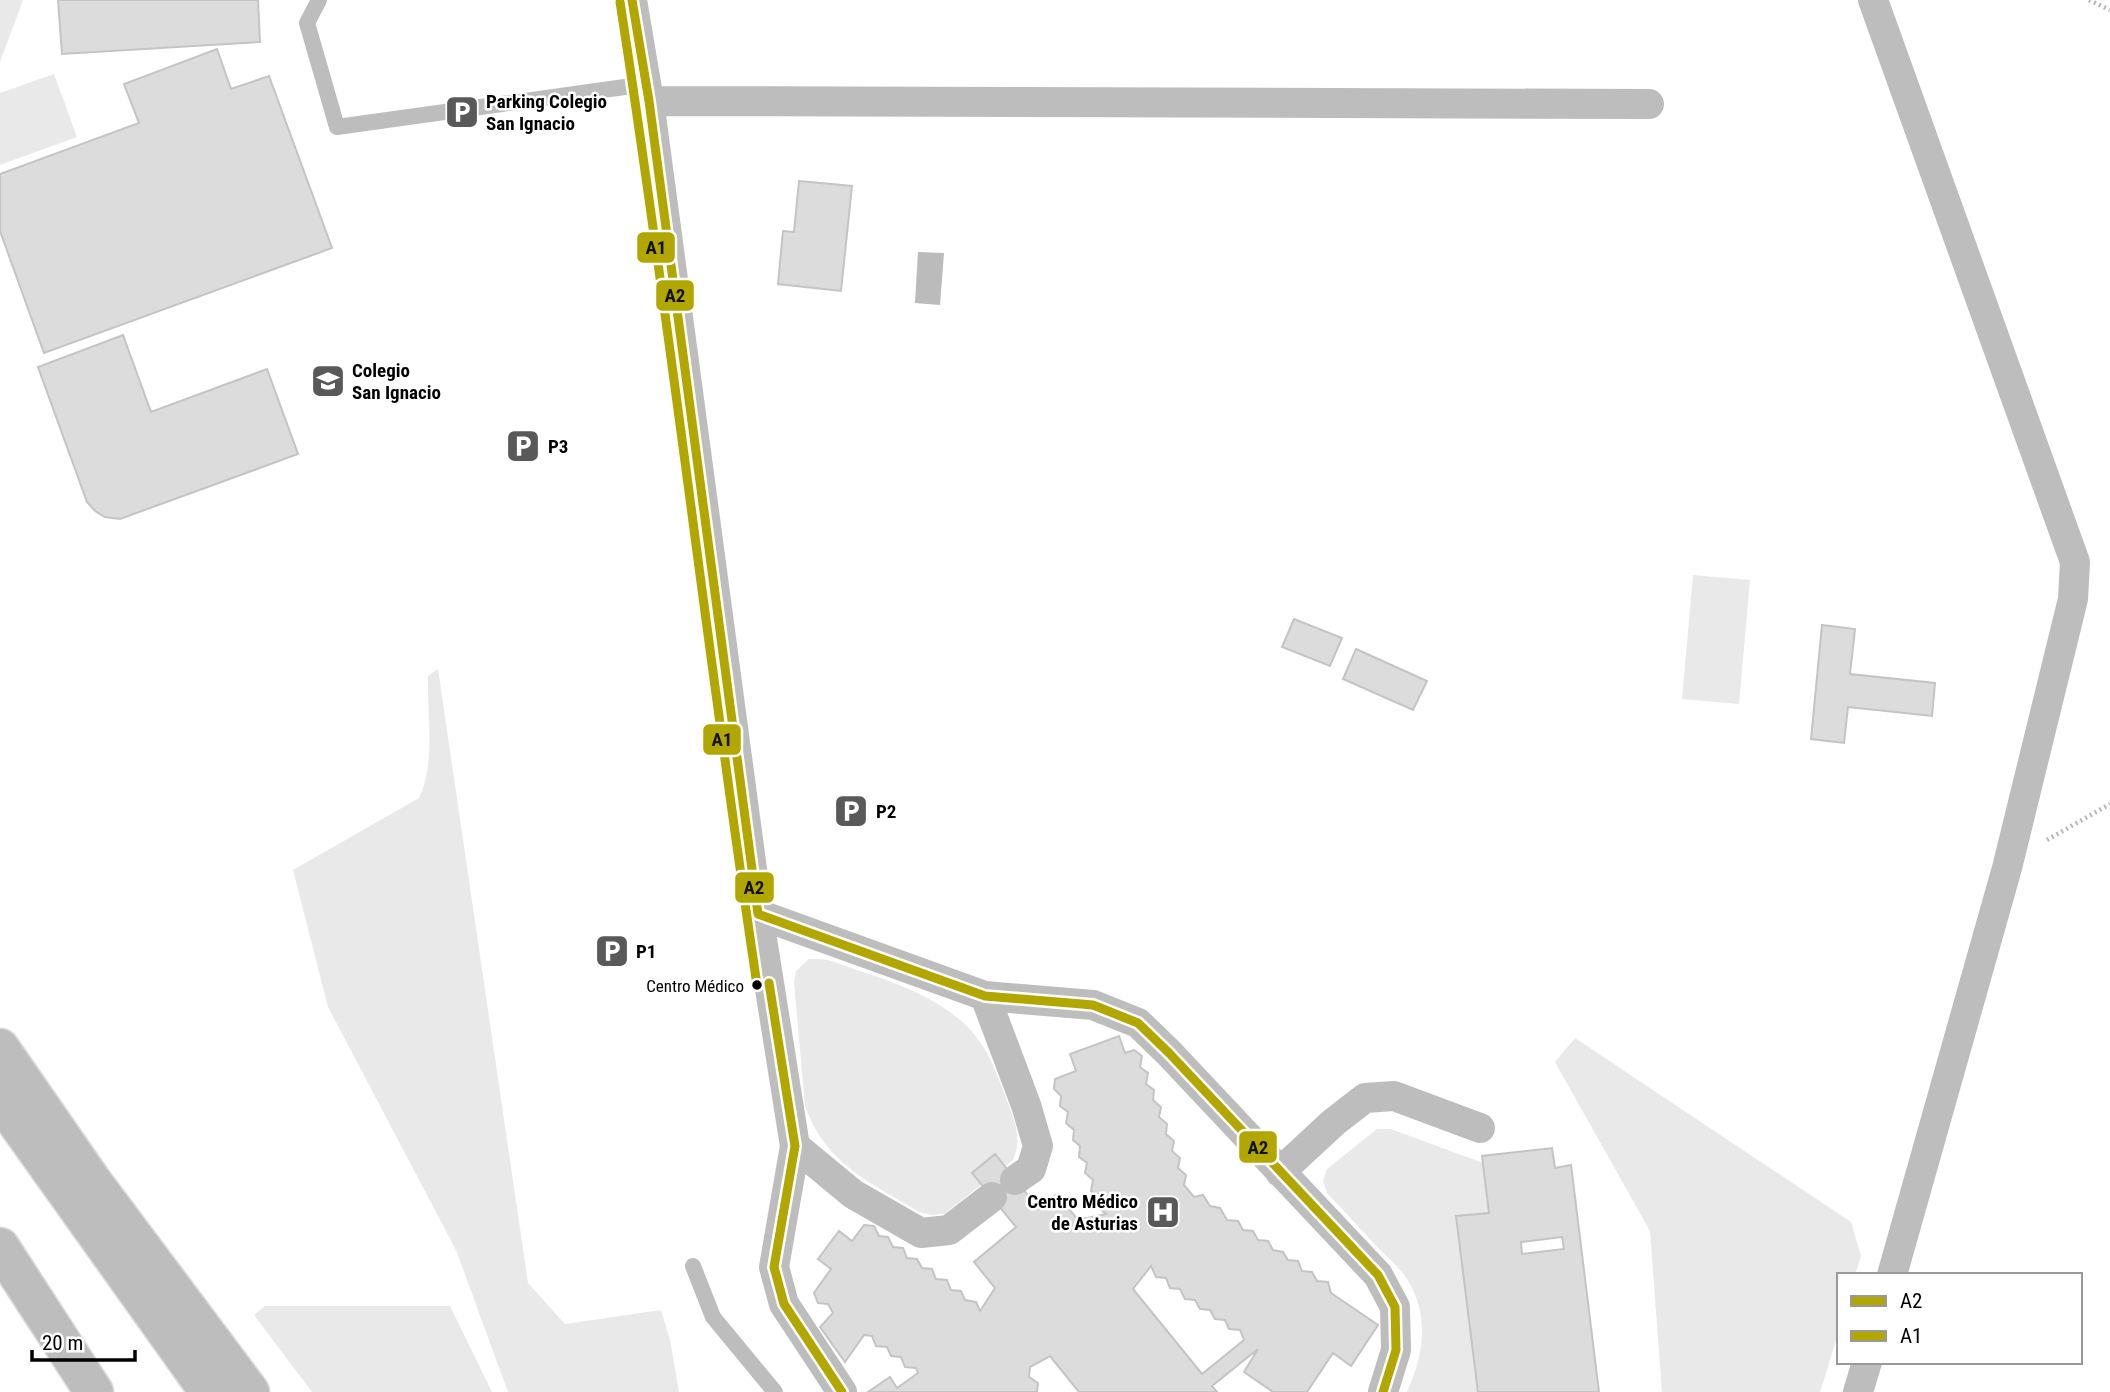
<svg xmlns="http://www.w3.org/2000/svg" width="2110" height="1392" viewBox="0 0 2110 1392" font-family="'Roboto Condensed',sans-serif">
	<style>
		.green { fill: #e9e9e9 }
		.water { fill: #bbb }
		.building { fill: #dcdcdc; stroke: #c4c4c4; stroke-width: 2; fill-rule: evenodd }
		.lines { fill: none; stroke-linecap: round; stroke-linejoin: round }
		.highway-casing { stroke: #dbdbdb; stroke-width: 41 }
		.path { stroke: #b8b8b8; stroke-width: 4.5; stroke-dasharray: 2 3.5; stroke-linecap: butt }
		.lane { stroke: #bdbdbd; stroke-width: 16 }
		.street { stroke: #bdbdbd; stroke-width: 30 }
		.highway { stroke: #bdbdbd; stroke-width: 38 }
		.bus-1-casing { stroke: #fff; stroke-width: 14 }
		.bus-2-casing { stroke: #fff; stroke-width: 14 }
		.bus-1 { stroke: #b2a700; stroke-width: 9 }
		.bus-2 { stroke: #b2a700; stroke-width: 9 }
		.bus-dot { fill: #000; stroke: #fff; stroke-width: 2.5 }
		.labels { text-anchor: middle; stroke-width: 5; stroke-linejoin: round; paint-order: stroke }
		.bus-label { font-size: 17px; fill: #000; stroke: #fff; text-anchor: end }
		.poi-label { font-size: 19px; font-weight: bold; fill: #000; stroke: #fff; text-anchor: start }
		.line-badge { stroke: #fff; stroke-width: 2.5 }
		.pale-badge-label { font-size: 19px; text-anchor: middle; font-weight: bold; fill: #111 }
	</style>
	<rect width="100%" height="100%" fill="#fff"/>
	<path class="green" d="M0 0H23L0 62Z
		M54 74 77 137 0 165V93Z
		M1693 575 1750 580 1739 704 1682 699Z
		M438 669 528 1283 565 1324 661 1310 670 1340 679 1392H508L456 1250 328 1007 293 870 419 798C436 762 427 716 428 676Z
		M809 959H822L832 961C888 982 955 996 987 1053 995 1067 1000 1083 1006 1098 1014 1119 1023 1139 1013 1160L944 1214 932 1215 919 1212C869 1181 826 1165 805 1106L794 982 796 971Z
		M1575 1038 1851 1222 1861 1256 1855 1275H1839V1331L1820 1392H1662L1650 1231 1555 1062Z
		M1377 1129H1391L1483 1163 1489 1213 1456 1217 1478 1392H1407C1424 1354 1430 1316 1407 1279 1400 1268 1388 1258 1378 1248 1361 1229 1344 1211 1327 1193L1323 1181 1327 1169Z
		M265 1306H450L492 1392H312L254 1315Z"/>
	<path class="water" d="M918 252 944 253 940 305 915 303Z"/>
	<path class="building" d="M58 0H258L260 42 62 54Z
		M217 49 231 89 269 76 332 248 44 353 0 231V174L139 123 124 84Z
		M799 181 852 186 841 291 778 284 783 231 794 232Z
		M123 335 151 412 267 369 298 454 120 519 105 517 95 511 87 502 38 367Z
		M1294 619 1342 638 1330 666 1282 647Z
		M1822 625 1855 629 1850 674 1935 683 1932 716 1848 707 1844 743 1811 739Z
		M1356 649 1427 681 1413 710 1343 679Z
		M1119 1036 1125 1053 1134 1050 1142 1056 1140 1067 1148 1073 1146 1084 1154 1090 1153 1100 1161 1107 1159 1117 1167 1124 1166 1134 1174 1141 1172 1151 1180 1158 1178 1168 1186 1175 1184 1185 1194 1197 1203 1195 1210 1206 1220 1208 1227 1220 1238 1221 1243 1230 1253 1231 1258 1240 1268 1241 1273 1250 1283 1252 1288 1260 1298 1261 1302 1271 1312 1272 1317 1281 1328 1282 1331 1293 1378 1325 1351 1366 1333 1353 1307 1392H1273L1244 1372 1258 1349 1212 1386 1217 1392H1079L1050 1356 1030 1367 1029 1377 1038 1383 1037 1392H868L890 1377 897 1388 918 1373 916 1368 905 1367 901 1357 891 1356 887 1347 876 1346 872 1336 864 1335 845 1362 820 1327 833 1313 828 1304 818 1303 814 1293 831 1269 818 1259 839 1231 852 1241 864 1225 874 1226 879 1236 888 1237 893 1247 903 1248 907 1258 917 1259 922 1268 932 1269 936 1279 947 1280 951 1290 961 1291 965 1300 976 1302 980 1311 995 1288 974 1262 1016 1227 972 1173 995 1154 1039 1209 1057 1194 1078 1220 1106 1214 1098 1207 1099 1197 1091 1191 1093 1180 1085 1173 1087 1163 1079 1157 1080 1146 1073 1140 1074 1130 1066 1123 1068 1112 1060 1106 1061 1096 1054 1089 1055 1079 1076 1071 1070 1054ZM1151 1266 1156 1277 1166 1278 1170 1288 1180 1289 1185 1299 1195 1300 1200 1309 1210 1310 1215 1319 1225 1320 1229 1329 1240 1330 1244 1340 1202 1374 1133 1289Z
		M1552 1148 1555 1168 1571 1165 1599 1392H1478L1456 1216 1489 1213 1482 1156ZM1562 1237 1564 1249 1522 1254 1521 1242Z"/>
	<g class="lines">
		<g class="highway-casing">
			<path id="highway" d="M0 1048 92 1181 250 1392
				M0 1099 209 1392
				M0 1247 94 1392"/>
		</g>
		<path class="path" d="M2089 0 2110 10
			M2047 840 2110 804"/>
		<path class="lane" d="M319 0 307 23 337 127 646 84
			M693 1266 713 1317 775 1392"/>
		<path class="street" d="M632 0 649 101 758 914 795 1146 774 1267 784 1304 842 1392
			M1873 0 2075 562 2073 599 2007 868 1892 1275
			M649 101 1649 104
			M758 914 985 996 1093 1005 1138 1023 1169 1053 1378 1275 1395 1307 1396 1350 1383 1392
			M985 996 1026 1105 1038 1146 1031 1169 1015 1180
			M795 1146 853 1194 921 1233 949 1230 992 1197
			M1280 1172 1334 1122 1365 1098 1394 1096 1480 1128
			M1858 1392 1867 1362"/>
		<use href="#highway" class="highway"/>
		<g class="bus-1-casing">
			<path id="bus-1" d="M632 0 649 101 758 914 985 996 1093 1005 1138 1023 1169 1053 1378 1275 1395 1307 1396 1350 1383 1392
				M769 983 795 1146 774 1267 784 1304 842 1392"/>
		</g>
		<g class="bus-2-casing">
			<path id="bus-2" d="M620 2C671 329 708 658 757 985"/>
		</g>
		<use href="#bus-1" class="bus-1"/>
		<use href="#bus-2" class="bus-2"/>
	</g>
	<defs>
		<g id="parking-square" transform="scale(1.75)"><rect x="-9" y="-9" width="18" height="18" rx="4" fill="#595959" stroke="#fff"/><path d="M-3.5-5.5H1a3.5 3.5 0 0 1 0 7H-1V5.5H-3.5ZM-1-3.4V-.6H.8a1.4 1.4 0 0 0 0-2.8Z" fill="#fff"/></g>
		<g id="school-square" transform="scale(1.75)"><rect x="-9" y="-9" width="18" height="18" rx="4" fill="#595959" stroke="#fff"/><path d="M0-5L7-2L0 1L-7-2ZM-4 1L0 2.5L4 1V4Q0 6-4 4Z" fill="#fff"/></g>
		<g id="hospital-square" transform="scale(1.75)"><rect x="-9" y="-9" width="18" height="18" rx="4" fill="#595959" stroke="#fff"/><path d="M-5-5h3v3.5h4V-5h3V5h-3V1.5h-4V5h-3Z" fill="#fff"/></g>
	</defs>
	<g fill-rule="evenodd">
		<use href="#parking-square" x="462" y="112"/>
		<use href="#school-square" x="328" y="381"/>
		<use href="#parking-square" x="523" y="446"/>
		<use href="#parking-square" x="851" y="811"/>
		<use href="#parking-square" x="612" y="951"/>
		<use href="#hospital-square" x="1163" y="1212"/>
	</g>
	<circle class="bus-dot" cx="757" cy="985" r="6"/>
	<g class="labels">
		<g class="bus-label">
			<text x="744" y="992">Centro Médico</text>
		</g>
		<g class="poi-label">
			<text x="486" y="108">Parking Colegio<tspan x="486" dy="22">San Ignacio</tspan></text>
			<text x="352" y="377">Colegio<tspan x="352" dy="22">San Ignacio</tspan></text>
			<text x="548" y="453">P3</text>
			<text x="876" y="818">P2</text>
			<text x="636" y="958">P1</text>
			<text x="1138" y="1208" text-anchor="end">Centro Médico<tspan x="1138" dy="22">de Asturias</tspan></text>
		</g>
	</g>
	<g class="line-badge">
		<rect x="636" y="231" width="40" height="33" rx="7" fill="#b2a700"/>
		<rect x="655" y="279" width="40" height="33" rx="7" fill="#b2a700"/>
		<rect x="702" y="723" width="40" height="33" rx="7" fill="#b2a700"/>
		<rect x="734" y="871" width="41" height="33" rx="7" fill="#b2a700"/>
		<rect x="1238" y="1130" width="40" height="34" rx="7" fill="#b2a700"/>
	</g>
	<g class="pale-badge-label">
		<text x="656" y="254">A1</text>
		<text x="675" y="302">A2</text>
		<text x="722" y="746">A1</text>
		<text x="754" y="894">A2</text>
		<text x="1258" y="1154">A2</text>
	</g>
	<rect x="1837" y="1273" width="245" height="91" fill="#ffffff" stroke="#999999" stroke-width="2"/>
	<rect x="1851" y="1296" width="35" height="10" fill="#b2a700" stroke="#999999" stroke-width="2"/>
	<text x="1900" y="1308" font-size="21" fill="#000000">A2</text>
	<rect x="1851" y="1331" width="35" height="10" fill="#b2a700" stroke="#999999" stroke-width="2"/>
	<text x="1900" y="1343" font-size="21" fill="#000000">A1</text>
	<path d="M32 1350v10h103v-10" fill="none" stroke="#000000" stroke-width="3.5"/>
	<text x="42" y="1350" font-size="21" fill="#000000" stroke="#ffffff" stroke-width="5" paint-order="stroke">20 m</text>
</svg>
